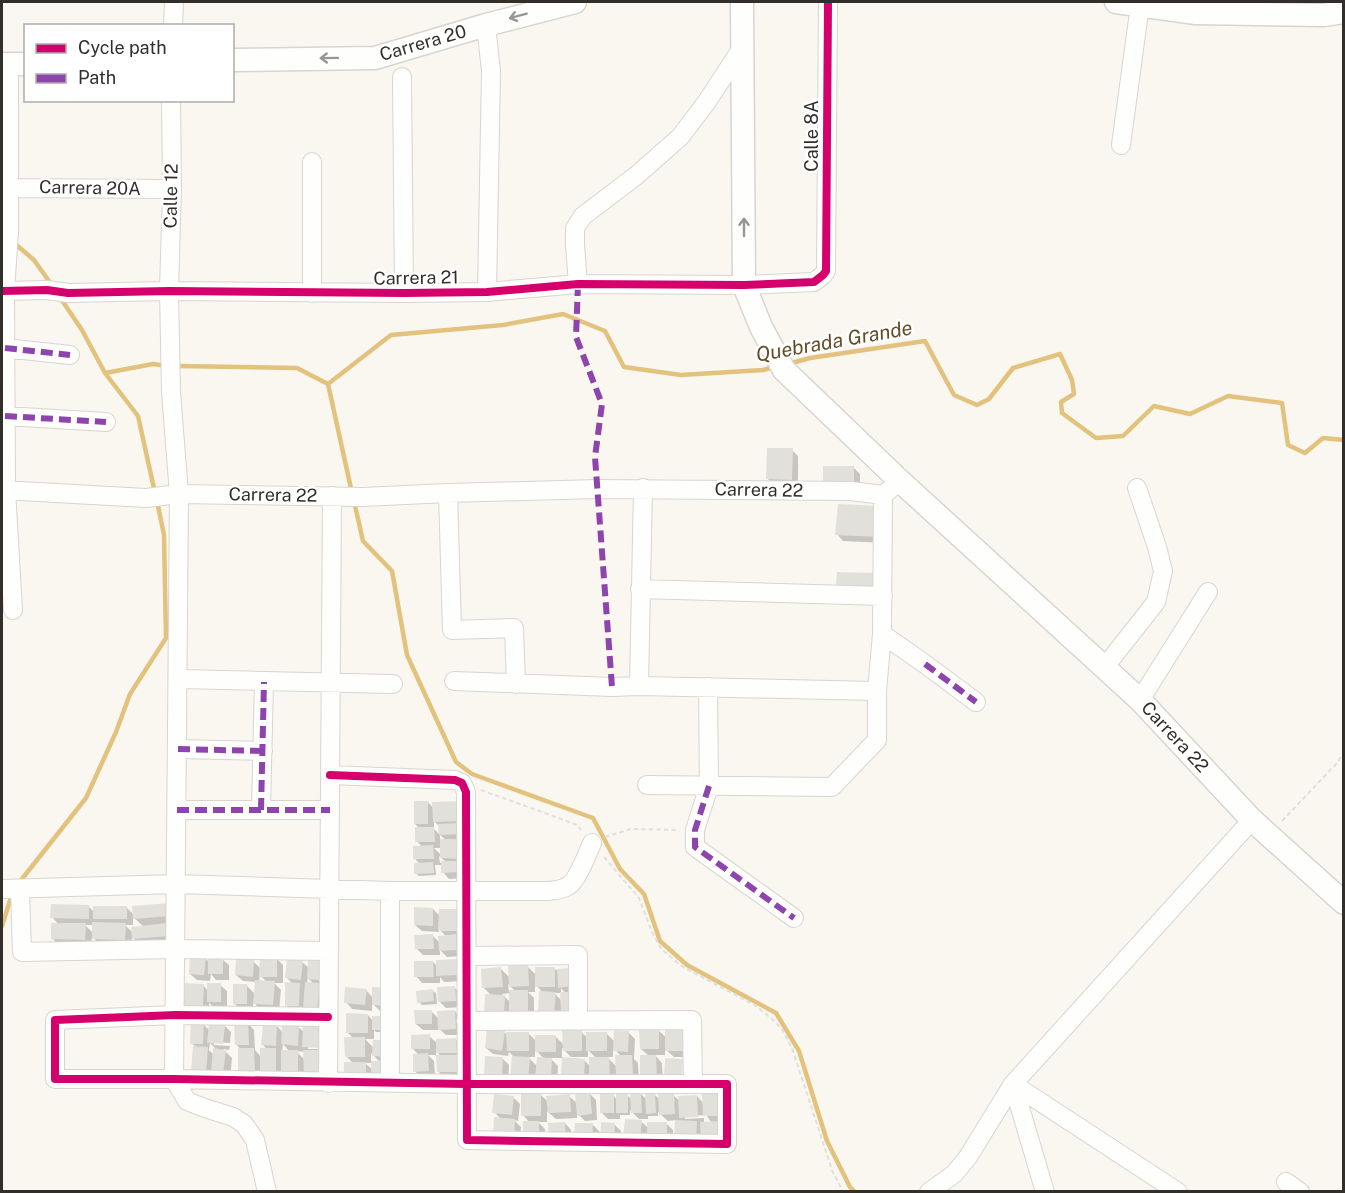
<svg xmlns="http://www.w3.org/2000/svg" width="1345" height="1193" viewBox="0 0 1345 1193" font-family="'Public Sans',sans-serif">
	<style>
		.shadow { fill: #0003; fill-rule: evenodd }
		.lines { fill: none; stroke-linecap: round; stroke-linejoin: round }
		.stream { stroke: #e2c27c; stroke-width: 4.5 }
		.building { fill: #e2e0db }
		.minor-casing { stroke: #d7d5d0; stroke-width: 20 }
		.major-casing { stroke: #d7d5d0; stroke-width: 25 }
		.path { stroke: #e0dfdd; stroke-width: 2; stroke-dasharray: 4.5 3; stroke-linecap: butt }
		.minor { stroke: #fefefd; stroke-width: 18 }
		.major { stroke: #fefefd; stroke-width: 22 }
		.quiet { stroke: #8e44ad; stroke-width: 6; stroke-dasharray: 12 6; stroke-linecap: butt }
		.cycleway-casing { stroke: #fff; stroke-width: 11 }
		.cycleway { stroke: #d6006c; stroke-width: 8 }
		.oneway { stroke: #989694 }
		.labels { text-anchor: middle; stroke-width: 5; stroke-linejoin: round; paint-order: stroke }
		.street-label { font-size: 18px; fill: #322f2b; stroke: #fff }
		.water-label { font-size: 20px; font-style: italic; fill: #614d26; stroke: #fff }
	</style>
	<rect width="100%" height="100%" fill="#faf7f1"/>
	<path class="shadow" d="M792 450 798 456V486L774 485 768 479Z
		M853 467 860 474V488H832Z
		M879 507 885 543 843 541 837 534Z
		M428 802 434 809 460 802 467 878 449 879 443 872V865H435L436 875 419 876 416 873 420 864 415 859 422 847 417 841 420 829 415 824ZM434 821 440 827V835L446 840H440V835L434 829ZM434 848H441V855ZM439 856 446 862 440 863Z
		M89 907 94 912 126 907 134 915 176 912 177 922 165 923 173 932 175 942 140 945 132 937 131 946 100 945 92 936 91 946 59 945 53 939 59 925 52 917ZM133 917 144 927 133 933 125 925H133ZM85 925H94V934Z
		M433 909 440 916 457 911 463 917V937H457L462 942 463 956 447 957 440 950V955H423L416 948 433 936 440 943 446 936 439 929V932L422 931 415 925Z
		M205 958 210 963 222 959 229 965V980H216L211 974 210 981 197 980 190 974Z
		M277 959 283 965V983H274L281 990 279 1011 261 1010 253 1002V1010H241L235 1004 247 986 255 994 256 982 243 981 236 975 253 961 261 969ZM260 975 267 982H259Z
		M320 960 323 1015 293 1012 286 1005 293 984 287 978 302 962 309 968ZM308 978 314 984 307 983Z
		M457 961 464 981 444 982 440 977V983H422L416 976 433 962 438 967Z
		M527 966 536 975 554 968 556 970 570 969 577 976 560 1021 546 1020 543 993 535 984V992H528L534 998V1021H510L492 996 484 988 501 969 510 978ZM508 984 516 992H509ZM561 988 566 994 562 1001 554 993H561ZM510 993V1002L502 994Z
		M203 985 208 991 220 985 227 991V1008H215L209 1003V1012H192L185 1005Z
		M454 987 461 994 462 1007 446 1008 440 1002Z
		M366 990 373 998 394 1012 380 1011 372 1003V1011L352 1009 346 1002Z
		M433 991 436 993 437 1004 422 1005 419 1002Z
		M431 1011 439 1019 455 1011 461 1018 462 1035H446L438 1028V1030H423L416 1024Z
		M368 1015 373 1021 390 1032H376L374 1030V1039H365L374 1048H394L372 1082 346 1056 354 1039 347 1032ZM371 1053 380 1062H371ZM365 1063H373V1070Z
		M248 1023 254 1030 255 1050 261 1057 268 1050 263 1045 277 1026 283 1033 298 1027 304 1032 319 1026 325 1032V1047L308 1046V1049H325L312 1081 246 1078 241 1050 236 1044ZM283 1044 290 1052H282ZM296 1051 305 1052V1060Z
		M203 1024 210 1031 224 1025 231 1032 230 1043 214 1042V1045L230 1046 229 1050 223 1049 232 1058 230 1080 199 1078 195 1046 191 1043ZM210 1043 215 1048 214 1055 209 1050Z
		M658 1030 667 1038 694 1057H674L665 1049V1055H655L662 1063 663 1086H649V1056L641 1049Z
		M504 1032 508 1036 528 1033 537 1042 555 1036 564 1045 581 1032 588 1038 606 1033 615 1042 629 1033 635 1039 634 1059 638 1063 639 1084 569 1083 584 1060 591 1067 596 1058 588 1050V1057H571L562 1048V1058H550L558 1066 557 1085 512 1078 513 1056 509 1052 508 1056 493 1054 486 1048ZM613 1048 621 1056 617 1067 607 1057H613ZM535 1049 544 1059 538 1067 528 1057H535Z
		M429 1036 438 1044 456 1040 462 1046 465 1078H445L438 1071 442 1057 436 1051V1055H428L434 1061 435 1077 421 1078 415 1071 419 1055 413 1049Z
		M502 1058 509 1065 508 1085 493 1084Z
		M589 1093 596 1100 597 1120 585 1121 577 1113V1118L556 1119 547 1111V1122H538L545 1129V1146L530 1123 523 1115 540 1094 548 1102 569 1096 578 1104Z
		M640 1093 647 1100 655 1095 660 1100 673 1095 680 1101 697 1096 704 1104 727 1101 709 1146 676 1120 668 1121 658 1112V1116H648V1119H639L630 1110V1115H620V1119H608L601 1112 613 1095 617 1100 627 1095 632 1100ZM706 1115 712 1123 704 1124V1118L685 1119V1116Z
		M513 1097 520 1104 518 1121 514 1120 521 1127 520 1145 501 1119 494 1112Z
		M642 1122 648 1128 666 1123 673 1130V1145H632Z
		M565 1123 571 1130 572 1146 557 1147Z
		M614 1124 621 1131 620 1148 576 1140 593 1125 602 1134Z"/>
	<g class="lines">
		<path class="stream" d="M13 242 34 260 51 284
			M59 296 82 330 105 373 138 416 155 493
			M788 364 810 358 925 341 954 395 977 405 989 399 1013 368 1060 354 1072 380 1074 394 1061 402 1062 413 1096 438 1123 436 1154 406 1190 414 1228 396 1282 403 1288 445 1305 453 1323 438 1344 440
			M176 366 297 368 328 384
			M105 373 153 364 167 366
			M328 384 391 335 503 325 563 314 605 331 624 367 681 375 763 370 774 367
			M328 384 352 493
			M354 501 363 541 392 571 407 655 456 762 472 774 593 818 620 869 644 894 660 941 687 965 776 1013 799 1051 827 1141 850 1187 855 1192
			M18 884 86 798 116 732 130 694 166 638 164 535 157 501
			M2 926 12 894"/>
	</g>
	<path class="building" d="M767 448H793L792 480 766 479Z
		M823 466H854V482H823Z
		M838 504 880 506 879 537 835 535Z
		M837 572 878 573V588L836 586Z
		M414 801H428V824H414Z
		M461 801 462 821 433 822 432 802Z
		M461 823 462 834 439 835 438 824Z
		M415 827H434L435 842H415Z
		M440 839H461V859L440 858Z
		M433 845 434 859H413V846Z
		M441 861H461V872L441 873Z
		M433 862 434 873 414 874V863Z
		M170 903 171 916 133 919 132 906Z
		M51 904 89 905V919L50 918Z
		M93 906H127V919H93Z
		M414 907 433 908V926L414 925Z
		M439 909H457V931H438Z
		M92 922 126 923 125 940 92 939Z
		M51 923H86L85 940 51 939Z
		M167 923 169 936 132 939 131 927Z
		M433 934 434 949H415L414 935Z
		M456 934 457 950 439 951 438 936Z
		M190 955 206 956 204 975 189 974Z
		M208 957H223V974H208Z
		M260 957H277V977H259Z
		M236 958 254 960 253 977 235 975Z
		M308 958 321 959 319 980 307 979Z
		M287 959 303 960 301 980 285 978Z
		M458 959V975L436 976V960Z
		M414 961H433L434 977H414Z
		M528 964 529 986 509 987 508 965Z
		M501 967 503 987 482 988 481 969Z
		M535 967H555V987H535Z
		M571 968 572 986 558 988 557 969Z
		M255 980 275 981 273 1005 253 1004Z
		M285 982 300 983 299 1006H285Z
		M305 982 320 983 317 1009 303 1008Z
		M184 983 204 984 203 1006H184Z
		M207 983H221V1002H207Z
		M233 984H247V1004H233Z
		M455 986 456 1001 438 1002 437 987Z
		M345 987 367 989 365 1005 344 1003Z
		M372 987 388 988V1006L372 1005Z
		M433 989 434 1001 417 1003 416 991Z
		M509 990H528V1015H509Z
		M539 991 556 992 554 1015 538 1014Z
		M560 992H573L574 1013H561Z
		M485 994 505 995 504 1016 484 1015Z
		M414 1010H432V1024H415Z
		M455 1010 456 1029 438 1030 437 1011Z
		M346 1013 368 1014V1033H346Z
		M372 1016H387V1030H372Z
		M191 1022 204 1023 203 1044H190Z
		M209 1022 225 1024 223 1044 207 1043Z
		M234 1022H248L249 1045H235Z
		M263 1024 277 1025 276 1046 261 1045Z
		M282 1024 299 1025 298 1046 281 1044Z
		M303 1024H319V1048L302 1047Z
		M487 1028 505 1031 502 1051 485 1048Z
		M659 1028V1049H640L639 1029Z
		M688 1029V1051H665V1030Z
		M562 1030H582V1051H563Z
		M614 1030 629 1031 628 1052 613 1051Z
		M506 1032H529V1051H507Z
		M586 1032H607V1051H586Z
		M430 1034V1049H411V1035Z
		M535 1035H556V1052H535Z
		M344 1037H365V1057H345Z
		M456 1038 457 1053H436V1039Z
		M373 1040H388V1057L372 1056Z
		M193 1046 208 1047 206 1073 191 1072Z
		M213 1048 226 1050 223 1074 211 1073Z
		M238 1048H254L255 1071 238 1072Z
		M260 1048H276V1074H260Z
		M281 1050H298V1073H281Z
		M303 1050H319L320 1075H304Z
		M428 1053 429 1071 413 1072V1054Z
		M436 1055H458L459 1072H437Z
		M615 1055H632L633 1078H616Z
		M640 1055H656L657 1080H640Z
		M485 1056 503 1057 502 1079 484 1078Z
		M512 1056 530 1057 528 1081 510 1079Z
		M537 1057 552 1058 551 1079 535 1078Z
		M562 1057 585 1059 584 1078 561 1077Z
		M589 1057H609L610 1079H589Z
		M665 1058 683 1059 682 1080 664 1079Z
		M388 1060V1076L371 1077V1061Z
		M344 1062H366V1076L344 1075Z
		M521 1092 541 1093V1116H521Z
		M590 1092 592 1114 577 1116 575 1093Z
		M630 1092H641L642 1113H631Z
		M616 1093H628V1113H616Z
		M674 1093 675 1114 659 1115 658 1094Z
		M721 1093 722 1116H703L702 1094Z
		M494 1094 514 1096 512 1115 492 1113Z
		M570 1094 571 1112 548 1113 546 1096Z
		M600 1094H614V1113H600Z
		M645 1094H655L656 1113 646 1114Z
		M697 1095 698 1117 679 1118 678 1096Z
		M494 1117 515 1119 514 1139 493 1138Z
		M625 1119 642 1120 640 1141 623 1139Z
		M675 1120 697 1121 696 1140H674Z
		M523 1121H539V1140H523Z
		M721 1121 722 1140H701L700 1122Z
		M565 1122 566 1140 549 1141 548 1123Z
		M601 1122 615 1123 614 1142 600 1141Z
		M647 1122H667V1139H647Z
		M575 1123H593L592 1141H574Z"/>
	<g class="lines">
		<g class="minor-casing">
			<path id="minor" d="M486 25 491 71 487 292
				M173 26 174 2
				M9 64V231L5 291 6 490 13 610
				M402 77 404 293
				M171 100 172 189 169 291 171 392 179 494 174 1079 187 1101 202 1107 233 1117 244 1124 255 1140 267 1192
				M1121 145 1140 5
				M8 188 172 189
				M578 284 575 245V228L583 216 637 175 680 137 706 103 742 48
				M2 291 47 290 68 293 169 291 404 293 487 292 578 284 744 285 814 282 823 275 826 271 828 2
				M312 293V162
				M5 348 70 355
				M5 416 106 422
				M2 490 146 498 179 494 363 497 448 493 597 489 851 491 883 495 900 481
				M448 493 452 630 514 628 516 684
				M640 589 883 596
				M882 634 925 664 976 702
				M1104 668 1156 602 1163 571 1157 547 1137 488
				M179 679 393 684
				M454 681 612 687 639 686 877 691
				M639 686 643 488
				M708 687 709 786 695 830V847L794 918
				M1140 700 1208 592
				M178 749 263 751
				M647 785 832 787 877 740V691L882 634 883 495
				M177 810H330
				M261 810 264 682
				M2 889 176 884 390 891H549C555 890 562 890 568 886 578 880 587 854 592 843
				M20 890 22 952 176 949 329 951
				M390 891V1082
				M467 956 578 955V1021
				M328 1017 175 1015 55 1020V1079H174L466 1084H727V1144L467 1140 466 792 462 783 455 780 330 775
				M466 1021 692 1020 693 1084
				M328 1083 332 496
				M1013 1084 1178 1192
				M1013 1084 1045 1192
				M1286 1182 1300 1192
				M929 1192 954 1174 968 1157 1013 1084 1252 820"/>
		</g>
		<g class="major-casing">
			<path id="major" d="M742 2 744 285 761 327 784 370 900 481 1140 700 1252 820 1344 903
				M1116 2 1196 13 1324 15 1344 12
				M232 60 375 58 486 25 575 2
				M2 64H26"/>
		</g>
		<path class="path" d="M481 790 564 820 577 825 581 830
			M1282 821 1337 763 1344 752
			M605 837 631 829 679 830
			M604 857 639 898 652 932 662 950 683 967 756 1006 771 1018 782 1029 792 1048 832 1170 843 1192"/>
		<use href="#minor" class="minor"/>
		<use href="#major" class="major"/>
		<path class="quiet" d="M578 284 576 337 602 404 595 457 612 687
			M5 348 70 355
			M5 416 106 422
			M925 664 976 702
			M178 749 263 751
			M709 786 695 830V847L794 918
			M177 810H330
			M261 810 264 682"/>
		<g class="cycleway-casing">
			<path id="cycleway" d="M2 291 47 290 68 293 169 291 404 293 487 292 578 284 744 285 814 282 823 275 826 271 828 2
				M328 1017 175 1015 55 1020V1079H174L466 1084H727V1144L467 1140 466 792 462 783 455 780 330 775"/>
		</g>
		<use href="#cycleway" class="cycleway"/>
	</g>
	<defs><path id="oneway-shaft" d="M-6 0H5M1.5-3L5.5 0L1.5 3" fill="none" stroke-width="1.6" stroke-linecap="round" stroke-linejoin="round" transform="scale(1.5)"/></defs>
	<g class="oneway">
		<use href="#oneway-shaft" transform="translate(518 16) rotate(165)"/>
		<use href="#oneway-shaft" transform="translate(329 58) rotate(179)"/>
		<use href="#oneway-shaft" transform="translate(744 227) rotate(-90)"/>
	</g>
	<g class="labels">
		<g class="street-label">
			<text transform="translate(423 43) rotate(-16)" y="6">Carrera 20</text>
			<text transform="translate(812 136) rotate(-90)" y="6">Calle 8A</text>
			<text transform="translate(90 188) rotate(1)" y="6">Carrera 20A</text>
			<text transform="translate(171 196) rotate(-89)" y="6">Calle 12</text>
			<text transform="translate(416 278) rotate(-1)" y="6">Carrera 21</text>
			<text transform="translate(759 490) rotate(1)" y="6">Carrera 22</text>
			<text transform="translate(273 495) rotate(1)" y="6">Carrera 22</text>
			<text transform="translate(1175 737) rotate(47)" y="6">Carrera 22</text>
		</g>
		<g class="water-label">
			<text transform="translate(834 341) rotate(-10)" y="7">Quebrada Grande</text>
		</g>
	</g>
	<rect width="1345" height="1193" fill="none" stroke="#322f2b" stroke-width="6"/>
	<rect x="24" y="24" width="210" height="78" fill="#ffffff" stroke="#adacaa" stroke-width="1.5"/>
	<rect x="36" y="44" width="30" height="9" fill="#d6006c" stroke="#adacaa" stroke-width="1.5"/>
	<text x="78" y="54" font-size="18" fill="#322f2b">Cycle path</text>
	<rect x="36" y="74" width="30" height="9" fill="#8e44ad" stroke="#adacaa" stroke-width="1.5"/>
	<text x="78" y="84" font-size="18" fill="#322f2b">Path</text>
</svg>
